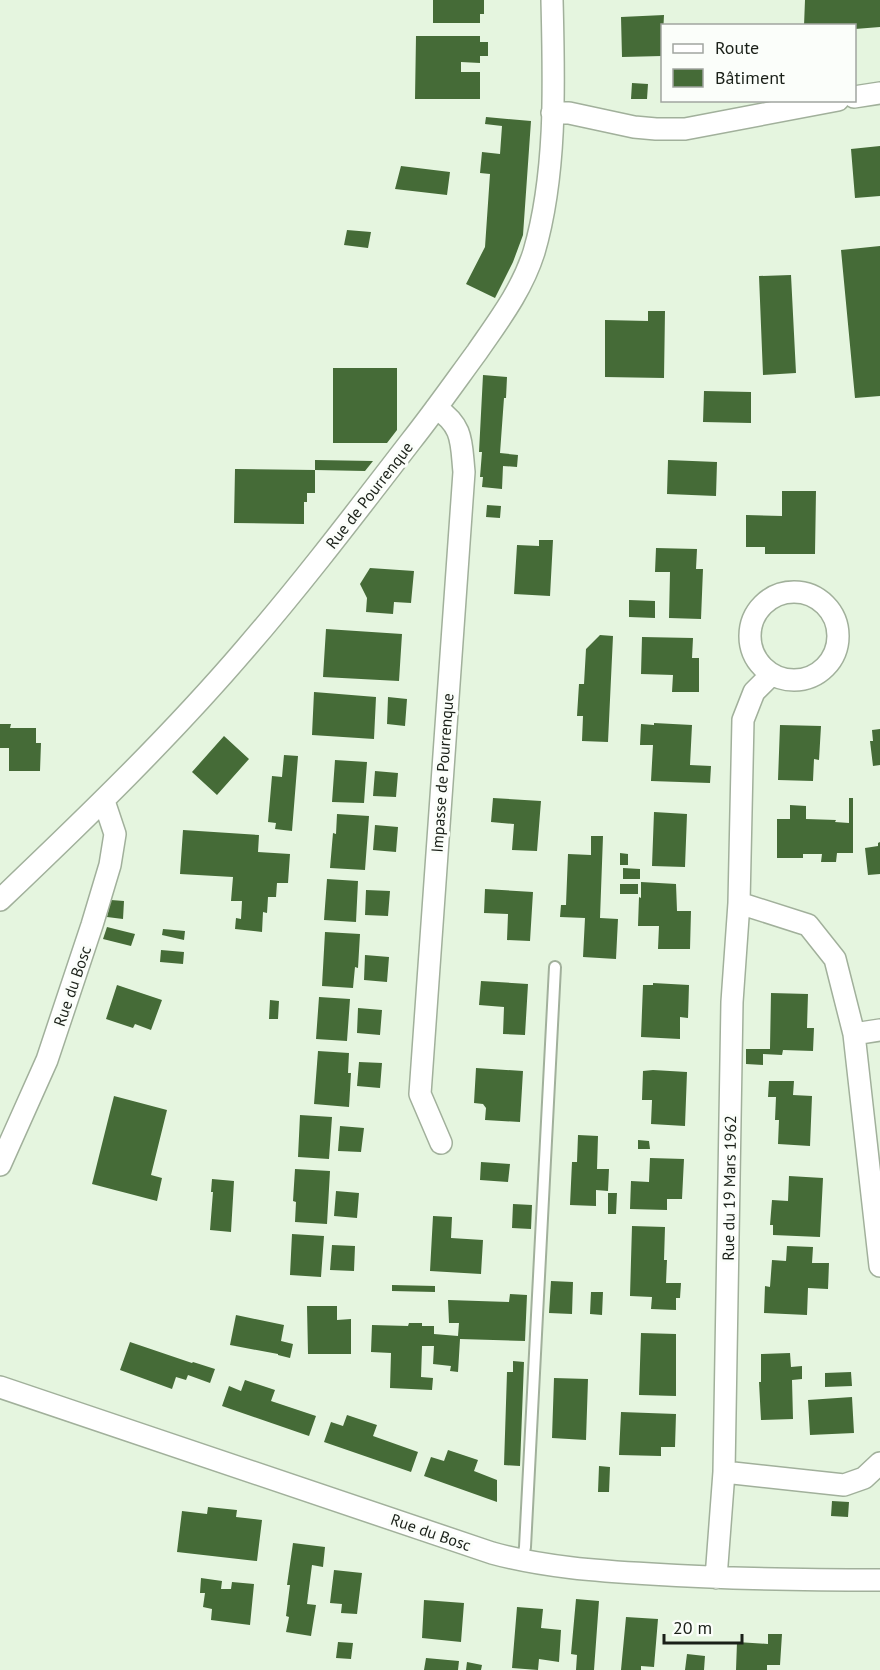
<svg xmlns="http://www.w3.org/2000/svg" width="880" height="1670" viewBox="0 0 880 1670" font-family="'PT Sans',sans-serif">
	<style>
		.building { fill: #456b37 }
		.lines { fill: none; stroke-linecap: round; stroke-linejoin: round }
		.service-casing { stroke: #a1b09b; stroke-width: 14 }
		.minor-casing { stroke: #a1b09b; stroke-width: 24 }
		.service { stroke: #fff; stroke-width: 10 }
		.minor { stroke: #fff; stroke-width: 21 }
		.labels { text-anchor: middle; stroke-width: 6; stroke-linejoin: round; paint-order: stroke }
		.street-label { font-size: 16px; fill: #1a2018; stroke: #fbfefa }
	</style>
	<rect width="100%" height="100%" fill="#e5f5df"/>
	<path class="building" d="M433 0H484V14H480V23H433Z
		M805 0H880V27L855 29V26H804Z
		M664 15 662 56 622 57 621 17Z
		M416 36H480V42H488V56H480V63L461 62V72H480V99H415Z
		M632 83 648 84 647 99H631Z
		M486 117 531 121 523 235 513 262 495 298 466 284 485 247 490 174 480 173 482 152 500 154 502 126 485 124Z
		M880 146V196L855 198 851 149Z
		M401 166 450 172 447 195 395 189Z
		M347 230 371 232 368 248 344 245Z
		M880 246V396L855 398 841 250Z
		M791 275 796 373 763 375 759 276Z
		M648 311H665L664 378 605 377V320L648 321Z
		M333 368H397V430L387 443H333Z
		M483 375 507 377 506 398H504L500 453 518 455 517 467 503 466 502 489 482 487 483 477H480L482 452H479Z
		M704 391 751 392V423L703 422Z
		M315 460 373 461 365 471 315 470Z
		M668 460 717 462 716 496 667 494Z
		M235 469 315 470V493H307V502H304V524L234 523Z
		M782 491H816L815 554H765V547H746V515L782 516Z
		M487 505 501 506 500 518 486 517Z
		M539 540H553L550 596 514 594 517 545 539 546Z
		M656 548 697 549 696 569H703L701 619 669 618 670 572H655Z
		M370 568 414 571 411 603 394 602 393 614 366 612 367 598 360 584Z
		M629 600 655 601V618L629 617Z
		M326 629 402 634 399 681 323 677Z
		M600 635 613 636 608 742 582 741 583 716H577L579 684H584L586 649Z
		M642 637 693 638 692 658H699V692H672L673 675 641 674Z
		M314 692 376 697 374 739 312 735Z
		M388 697 407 699 405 726 387 724Z
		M654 723 692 725 690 765 711 766 710 783 651 781 653 745H640L641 724 654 725Z
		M0 724H11L10 728H36V743H41L40 771H9V748H0Z
		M780 725 821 726 819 760 814 759 813 781 778 780Z
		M880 729V765L873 766 870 741H873L872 730Z
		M224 736 249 759 217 795 192 772Z
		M284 755 298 756 292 831 275 829 276 823 268 822 272 776 282 777Z
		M335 760 367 762 364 803 332 802Z
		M375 771 398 773 396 797 373 796Z
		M493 798 541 801 537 851 512 850 514 824 491 822Z
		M849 798H853V853H837L836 862H821L822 854H803V858H777V819H790V805L806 806V819L836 820 835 822 849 823Z
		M654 812 687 814 685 867 652 866Z
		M337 814 369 816 365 870 330 868 333 833 336 834Z
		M375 825 398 827 396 852 373 850Z
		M183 830 259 835 258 852 290 854 288 883H277L276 897H268L267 913 263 912 262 932 235 929 236 918 241 919 242 901H231L233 877 180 874Z
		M591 836H603L600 918 618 919 616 959 583 957 585 918 560 917 561 905H566L568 854 591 855Z
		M880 842V874L868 875 865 848 878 846V843Z
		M620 853 628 854V865H620Z
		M623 868 640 869V879H623Z
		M327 879 358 881 356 922 324 920Z
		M641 882 676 884 677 911H691L690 949H658L659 926H638L639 897 641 898Z
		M620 884H638V894H620Z
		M485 889 533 892 530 941 507 940 508 914 484 913Z
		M366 890 390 891 388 916 365 915Z
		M111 900 124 901 123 919 107 917Z
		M107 927 135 934 131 946 103 939Z
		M163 929 185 931 184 940 162 935Z
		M325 932 360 934 358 968 355 967 353 988 322 986Z
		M161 950 184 952 183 964 160 962Z
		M365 955 389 957 387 982 364 980Z
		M481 981 528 984 525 1035 503 1034 504 1007 479 1005Z
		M653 983 689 985 688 1018 680 1017V1039L641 1037 643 985H653Z
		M117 985 162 1000 151 1030 135 1024 133 1028 106 1019Z
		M771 993 808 994 807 1028H814L813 1051 783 1050 782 1055 763 1054V1065L746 1064V1049H770Z
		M319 997 350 999 347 1041 316 1039Z
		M270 1000 279 1001 278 1019H269Z
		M358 1008 382 1010 380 1035 357 1033Z
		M318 1051 349 1053 348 1073H351L349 1107 314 1104Z
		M359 1062 382 1063 380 1088 357 1086Z
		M476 1068 523 1071 520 1122 485 1120 486 1108 483 1104 474 1103Z
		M653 1070 687 1072 685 1126 651 1124 652 1100H642L643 1071Z
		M769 1081H794L793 1095 812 1096 810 1146 778 1144 779 1120H775L776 1097H768Z
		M114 1096 167 1110 151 1175 162 1178 157 1201 92 1184Z
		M300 1115 332 1117 329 1159 298 1157Z
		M340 1126 364 1128 361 1152 338 1151Z
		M578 1135 598 1136 597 1169H609L608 1191 596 1190V1206L570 1205 572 1162H577Z
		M638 1140 649 1141 650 1149H638Z
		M650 1158 684 1159 682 1199H667V1210L630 1209 631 1181 649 1182Z
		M481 1162 510 1164 508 1182 480 1180Z
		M295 1169 330 1171 327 1224 295 1222 296 1202 293 1201Z
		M789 1176 823 1178 820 1237 773 1235V1225H770L772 1200 788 1201Z
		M212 1179 234 1181 231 1232 210 1230 213 1192H211Z
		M336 1191 359 1193 357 1218 334 1216Z
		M608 1193H617L616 1214H608Z
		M513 1204 532 1205 531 1229 512 1228Z
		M433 1216 452 1217 451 1238 483 1240 481 1274 430 1271Z
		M632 1226 665 1227 664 1260H667L666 1283H681L680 1298H676V1310L651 1309 652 1297 630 1296Z
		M292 1234 324 1236 321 1277 290 1275Z
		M332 1245 355 1246 354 1271 330 1270Z
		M787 1246 813 1247 812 1263H829L828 1289 808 1288 807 1315 764 1313 765 1286 770 1287 772 1260 786 1261Z
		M551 1281 573 1282 572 1314 549 1313Z
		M392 1285 435 1286V1292L392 1291Z
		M591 1292H603L602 1315 590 1314Z
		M510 1294 527 1295 525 1341 460 1339 458 1372 450 1371 451 1366 433 1364 434 1346H422L421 1377 433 1378 432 1390 390 1388 391 1353 371 1352 372 1325 408 1326 409 1323H422V1326H434V1334L458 1336 459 1323H449L448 1300 509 1302Z
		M307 1306H337V1320L351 1319V1354H308Z
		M236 1315 284 1325 281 1341 293 1344 290 1358 278 1355V1354L230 1345Z
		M641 1333 676 1334V1396L639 1395Z
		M130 1342 192 1363 193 1362 215 1369 210 1383 188 1375 186 1380 176 1377 172 1389 120 1370Z
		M790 1353 791 1367 802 1366V1379L792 1380 793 1419 761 1420 759 1382H761V1354Z
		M513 1361 524 1362 520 1466 504 1465 507 1372H513Z
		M851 1372 852 1386 825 1387V1373Z
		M554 1378 588 1379 586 1440 552 1438Z
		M245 1380 275 1390 271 1401 316 1416 309 1436 222 1406 229 1386 241 1391Z
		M852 1397 854 1433 810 1435 808 1400Z
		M621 1412 676 1414 675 1447H661V1456L619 1455Z
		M347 1415 377 1425 373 1436 418 1452 411 1472 324 1442 331 1422 343 1426Z
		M448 1450 478 1460 474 1471 497 1480V1502L424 1476 431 1457 444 1461Z
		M599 1466 610 1467 609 1492H598Z
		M832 1501 849 1502 848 1517 831 1516Z
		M208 1507 237 1510 236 1517 262 1520 257 1561 177 1552 182 1511 207 1514Z
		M293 1543 325 1547 323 1567 312 1565 307 1604 316 1605 311 1636 286 1632 289 1617 286 1616 290 1585H287Z
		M334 1570 362 1573 357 1614 341 1613 342 1604 330 1603Z
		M201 1578 222 1581 221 1589H231L232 1582 254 1584 250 1625 211 1620 212 1609 203 1607 205 1593H200Z
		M576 1599 599 1601 594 1670H576L577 1655 571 1654Z
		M424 1600 464 1603 461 1642 422 1638Z
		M517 1607 543 1609 541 1628 561 1630 559 1662 539 1659 538 1670 512 1668Z
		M626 1617 658 1619 654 1667 641 1666V1670H621Z
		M768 1634H782L780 1665H767V1670H736L737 1642 768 1644Z
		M338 1642 353 1643 351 1659 336 1658Z
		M687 1654 705 1656 704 1670H685Z
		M426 1658 459 1661 458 1670H424Z
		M467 1662 482 1665 481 1670H466Z"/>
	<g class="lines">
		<g class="service-casing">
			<path id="service" d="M522 1561 525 1547 555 967"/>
		</g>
		<g class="minor-casing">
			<path id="minor" d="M854 97 880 93
				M552 113H569L634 127 656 129H685L838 100
				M436 408C464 426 461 443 464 472L420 1094 441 1143
				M750 636a44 44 0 1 1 88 0a44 44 0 1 1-88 0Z
				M0 900C85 819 170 737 246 648 304 581 357 511 411 441 434 412 455 382 477 352 499 320 522 290 534 252 557 173 554 82 552 0
				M739 903 808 925 835 959 854 1034 880 1266
				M854 1034 880 1030
				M0 1165 47 1060 92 925 110 865 115 834 104 801
				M0 1387 492 1553C543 1567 597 1571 651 1574 727 1579 803 1580 880 1580
				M724 1472 844 1485 864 1478 880 1463
				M716 1578 724 1472 732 1002 739 903 743 720 754 692 771 675"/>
		</g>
		<use href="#service" class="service"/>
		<use href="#minor" class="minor"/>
	</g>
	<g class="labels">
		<g class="street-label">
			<text transform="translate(369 495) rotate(-52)" y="6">Rue de Pourrenque</text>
			<text transform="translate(442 773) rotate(-86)" y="6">Impasse de Pourrenque</text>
			<text transform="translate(72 986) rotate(-71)" y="6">Rue du Bosc</text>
			<text transform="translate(729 1188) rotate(-89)" y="6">Rue du 19 Mars 1962</text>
			<text transform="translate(431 1532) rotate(19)" y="6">Rue du Bosc</text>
		</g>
	</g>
	<rect x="661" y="24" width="195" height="78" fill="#fbfefa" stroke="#a1a5a0" stroke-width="1.5"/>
	<rect x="673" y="44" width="30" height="9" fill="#ffffff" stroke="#a1a5a0" stroke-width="1.5"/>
	<text x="715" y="54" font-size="18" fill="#1a2018">Route</text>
	<rect x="673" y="69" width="30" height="18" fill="#456b37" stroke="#a1a5a0" stroke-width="1.5"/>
	<text x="715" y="84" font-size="18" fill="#1a2018">Bâtiment</text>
	<path d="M664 1634v9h78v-9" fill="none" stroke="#1a2018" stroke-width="3"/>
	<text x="673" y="1634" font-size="18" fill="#1a2018" stroke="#fbfefa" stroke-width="4.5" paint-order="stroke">20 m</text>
</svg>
